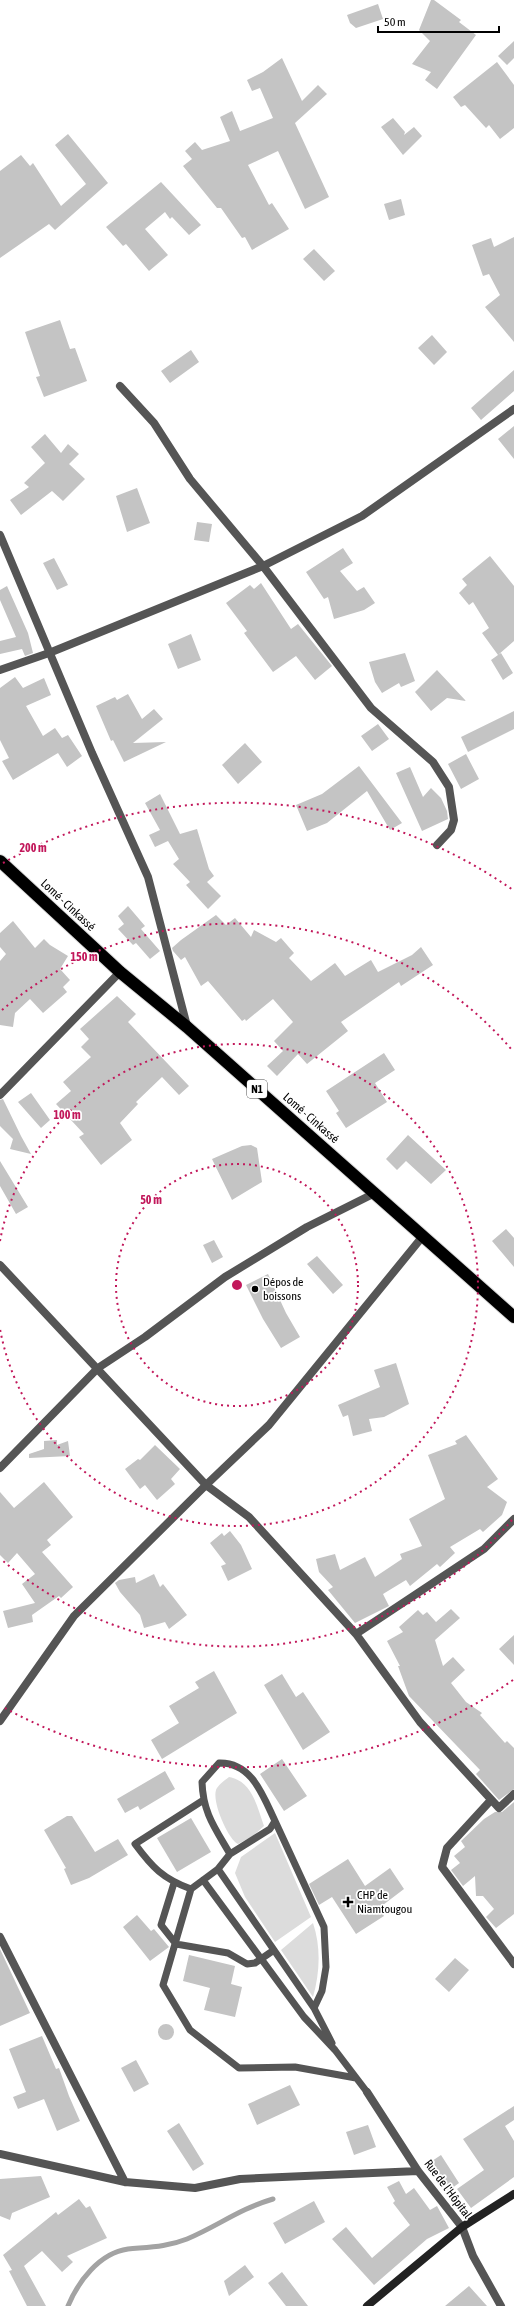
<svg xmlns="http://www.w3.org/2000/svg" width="514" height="2306" viewBox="0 0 514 2306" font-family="'Asap Condensed',sans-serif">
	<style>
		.green { fill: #dcdcdc }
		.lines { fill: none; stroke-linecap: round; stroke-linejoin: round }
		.stream { stroke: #a3a3a3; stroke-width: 5 }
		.building { fill: #c4c4c4 }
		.highway-casing { stroke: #dbdbdb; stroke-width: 14 }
		.lane { stroke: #555; stroke-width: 7 }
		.street { stroke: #555; stroke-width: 8 }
		.secondary { stroke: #222; stroke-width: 8 }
		.highway { stroke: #000; stroke-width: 12 }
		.ring { fill: none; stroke: #c2185b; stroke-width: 2; stroke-dasharray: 2 4 }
		.poi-dot { fill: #000; stroke: #fff; stroke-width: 1.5 }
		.labels { text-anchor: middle; stroke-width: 3.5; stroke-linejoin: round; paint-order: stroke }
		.shield { fill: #fff; stroke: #4c4c4c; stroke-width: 1 }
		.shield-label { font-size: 11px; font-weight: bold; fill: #000 }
		.street-label { font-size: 12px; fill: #000; stroke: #fff }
		.poi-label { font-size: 12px; fill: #000; stroke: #fff; text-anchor: start }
		.centre { fill: #c2185b; stroke: #fff; stroke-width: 2 }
		.ring-label { font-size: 12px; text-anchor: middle; font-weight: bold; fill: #c2185b; stroke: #fff; stroke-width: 3.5; stroke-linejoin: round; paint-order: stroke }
	</style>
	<rect width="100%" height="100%" fill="#fff"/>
	<path class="green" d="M229 1777C252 1781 257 1806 264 1826L253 1836 238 1844C228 1839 212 1802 216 1790 218 1785 225 1780 229 1777Z
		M275 1833 311 1917 275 1942 245 1897 235 1873 241 1857Z
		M313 1923C321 1947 320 1972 313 1997L281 1950Z"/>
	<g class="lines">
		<path class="stream" d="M68 2306C78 2282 99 2253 128 2249 149 2247 167 2247 187 2239 218 2226 239 2209 273 2199"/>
	</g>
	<path class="building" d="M431 0H434L461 20 459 22 476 35 437 89 425 80 431 72 412 64 430 41 419 30Z
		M378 4 383 19 356 28 350 23 347 15Z
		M514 41V58L507 65 498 56Z
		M282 58 302 101 318 85 327 94 295 123 329 197 305 209 278 151 248 165 269 205 272 203 289 229 252 250 245 237 242 238 221 208H217L183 166 192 159 185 151 195 142 202 150 230 141 220 117 232 111 240 131 273 118 260 88 252 91 247 80 263 72Z
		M497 62 514 85V128L500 139 489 125 486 128 465 105 461 107 453 97Z
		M393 118 405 132 404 135 414 127 422 136 403 155 381 127Z
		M68 134 108 183 55 230 49 224 0 258V171L21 155 30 166 33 163 61 206 86 184 55 145Z
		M161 182 201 225 189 235 172 217 170 219 165 212 145 229 168 255 149 271 126 244 123 246 106 227Z
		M401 199 405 215 389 220 384 204Z
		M514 237V342L485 307 500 295 489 274 483 276 472 245 491 238 494 247Z
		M314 249 335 271 324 281 303 259Z
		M60 320 70 349 75 348 87 381 44 397 36 377 40 376 25 332Z
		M432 335 447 352 434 365 418 348Z
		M191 350 199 362 170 383 161 371Z
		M514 370V391L481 420 471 408Z
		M514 426V459L498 439Z
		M45 434 61 453 68 444 79 454 69 464 85 479 63 501 52 491 21 515 10 500 29 487 24 483 45 463 31 447Z
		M137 488 150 523 127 532 116 496Z
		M197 522 212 524 209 542 194 540Z
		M343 548 353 563 340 571 357 591 364 587 375 603 364 610 334 619 328 597 324 599 306 572Z
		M490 556 514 586V641L498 655 501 653 513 673 503 680 491 660 498 655 482 633 489 628 473 602 469 605 459 593 467 585 462 579Z
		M54 558 68 585 57 590 43 563Z
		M261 583 291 629 298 624 332 666 315 680 296 656 273 672 244 633 247 631 226 603 250 585 254 589Z
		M7 586 28 633 33 653 25 656 22 649 0 654V641L16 637 0 600V590Z
		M191 634 201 660 178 669 168 644Z
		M405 653 415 681 401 687 399 683 382 693 375 682 369 662Z
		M437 670 466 701 447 698 431 711 415 692Z
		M15 677 23 688 44 678 51 695 26 706 43 736 55 728 62 738 68 735 82 756 67 767 58 753 13 780 2 761 9 758 0 740V688Z
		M128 694 142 719 154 709 163 719 133 743 166 742 124 762 113 740 111 741 96 706 115 697 117 700Z
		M514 711V729L468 752 461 737Z
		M378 724 389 739 372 751 361 736Z
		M245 743 262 762 238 784 222 765Z
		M466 754 479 779 461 789 448 764Z
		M359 766 402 823 390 830 367 791 327 823 307 831 296 805 322 794Z
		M410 767 423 797 431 788 441 798 447 811 448 819 422 831 396 773Z
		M160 794 180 834 197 829 209 869 214 876 207 882 221 896 208 909 186 885 190 882 173 864 179 859 168 841 155 847 149 835 160 830 145 803Z
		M128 906 145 926 141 929 160 951 150 959 136 943 133 945 118 929 124 924 118 916Z
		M216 915 226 925 235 918 251 937 254 930 276 942 281 938 294 953 289 958 311 981 335 963 345 976 371 960 378 972 412 955 421 947 433 965 401 986 399 982 341 1022 348 1031 307 1064 298 1054 277 1076 267 1066 283 1051 274 1041 293 1022 273 999 246 1021 245 1019 242 1021 208 981 201 986 185 957 181 960 173 951 172 948 181 940Z
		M13 921 35 948 44 939 50 945 68 956 60 969 70 980 63 987 67 992 43 1013 30 999 15 1013 13 1027 0 1025V961L6 954 0 947V933Z
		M117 996 136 1014 128 1022 189 1086 179 1095 162 1077 136 1102 138 1104 120 1123 132 1140 101 1165 79 1137 84 1134 56 1104 71 1091 63 1082 91 1057 81 1047 89 1039 80 1029Z
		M384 1053 395 1070 375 1083 387 1102 346 1128 336 1113 339 1111 326 1091Z
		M31 1093 50 1120 41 1128 18 1102Z
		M3 1099 21 1136 31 1154 10 1149 13 1139 0 1126V1100Z
		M408 1135 446 1170 431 1184 406 1161 397 1170 386 1159Z
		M251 1145 257 1148 262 1182 232 1200 212 1159 242 1146Z
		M0 1161 28 1207 16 1214 0 1186Z
		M506 1229 514 1238V1267L492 1241Z
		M214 1240 223 1257 212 1263 203 1245Z
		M317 1256 343 1285 333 1294 307 1264Z
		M268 1274 286 1313 300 1337 281 1348 263 1319 246 1285Z
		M396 1363 409 1404 384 1417 369 1419 372 1431 353 1436 348 1415 343 1417 338 1405 380 1387 374 1370Z
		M466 1435 498 1479 487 1487 507 1502 502 1515 483 1532 480 1529 450 1547 455 1553 440 1567 437 1564 410 1586 406 1580 383 1594 389 1606 355 1623 328 1590 333 1587 319 1572 316 1559 335 1554 340 1570 365 1557 375 1577 402 1559 400 1554 422 1546 409 1519 445 1499 428 1455 457 1444 455 1441Z
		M57 1440V1445L68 1441 70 1456 29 1458V1454L44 1449V1441Z
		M155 1445 180 1469 171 1479 175 1484 157 1500 145 1485 140 1489 125 1469 138 1459 140 1460Z
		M44 1482 73 1517 47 1540 51 1545 42 1552 73 1587 61 1598 59 1596 32 1615 33 1622 8 1628 3 1611 35 1603 22 1584 35 1574 17 1553 8 1563 0 1555V1492L14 1508Z
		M230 1531 241 1545 252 1569 228 1581 221 1566 226 1564 210 1543 222 1533 224 1536Z
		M154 1574 160 1587 163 1584 187 1615 169 1629 165 1622 144 1628 140 1615 120 1592 115 1583 119 1580 135 1577 136 1583Z
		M451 1609 460 1618 435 1640 443 1666 453 1657 465 1670 451 1683 466 1702 482 1713 480 1715 505 1743 507 1741 514 1748V1789L499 1800 476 1774 480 1770 409 1696 398 1666H400L387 1641 403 1632 399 1627 418 1610 423 1615 427 1612 436 1622Z
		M514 1635V1665L499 1649Z
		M214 1671 237 1713 162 1759 151 1740 179 1723 169 1706 199 1688 195 1682Z
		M282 1674 296 1697 303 1692 330 1732 303 1750 264 1685Z
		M282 1759 307 1796 284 1811 260 1774Z
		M165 1771 175 1789 140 1810 138 1806 125 1813 117 1799Z
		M514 1802V1914L496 1928 486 1917 494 1909 483 1896H476L475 1876 463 1886 451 1870 460 1863 454 1856 465 1847 461 1841 484 1819 495 1812H502Z
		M67 1816H72L95 1852 118 1839 128 1855 89 1878 71 1885 64 1869 66 1868 44 1830Z
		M191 1818 211 1852 177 1872 157 1838Z
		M348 1859 365 1886 390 1868 404 1889 379 1908 384 1916 356 1934 332 1897 319 1905 309 1884Z
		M137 1915 151 1931 154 1929 169 1947 150 1961 123 1927Z
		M0 1949 30 2013 0 2026Z
		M189 1955 235 1966 231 1984 242 1987 235 2017 204 2010 210 1988 183 1981Z
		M455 1958 469 1970 449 1992 435 1979Z
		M158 2032a8 8 0 1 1 16 0a8 8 0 1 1-16 0Z
		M42 2036 56 2069 59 2068 69 2096 80 2121 57 2131 44 2099 18 2109 13 2097 26 2092 9 2049Z
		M136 2060 149 2084 134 2092 121 2068Z
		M290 2085 300 2105 257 2125 248 2104Z
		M514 2106V2120L505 2126 514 2141V2177L471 2208 457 2189 484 2170 463 2139Z
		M179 2123 204 2164 193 2171 167 2131Z
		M368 2125 376 2147 354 2155 346 2132Z
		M441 2155 459 2183 448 2191 429 2163Z
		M41 2176 50 2197 12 2213 10 2220 0 2216V2179Z
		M399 2181 406 2194 414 2188 430 2210 437 2206 449 2228 427 2239 374 2285 332 2239 346 2227 372 2258 410 2225 393 2203 395 2201 387 2187Z
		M79 2199 86 2208 90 2206 107 2238 67 2256 73 2262 62 2272 42 2251 24 2266 46 2306H27L9 2271 12 2270 3 2255 56 2212 58 2215Z
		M314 2201 325 2222 285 2244 273 2223Z
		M245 2265 254 2277 229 2296 224 2281Z
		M282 2272 308 2306H286L268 2283Z
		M469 2286 487 2306H445Z"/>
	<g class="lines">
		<g class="highway-casing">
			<path id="highway" d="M0 861 120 972 187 1027 514 1317"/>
		</g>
		<path class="lane" d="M275 1821 324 1927 326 1967 322 1991 314 2008
			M230 1854C215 1828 203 1813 202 1782L219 1763C252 1762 263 1796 275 1821L270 1829 230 1854 218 1869 191 1889 163 1985 190 2030 239 2068 295 2067 356 2078
			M218 1869 314 2008 332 2043
			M203 1880 304 2017 335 2050 367 2092
			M174 1883 161 1925 176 1944 228 1953 247 1964 255 1963 274 1950
			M191 1889C163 1879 152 1867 135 1844L202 1801"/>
		<path class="street" d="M120 386 154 423 190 479 263 566 371 708 433 762 449 787 454 820 451 830 437 845
			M0 535 92 753 148 877 187 1026
			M0 670 49 653 263 566 362 516 514 409
			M0 1095 120 972
			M0 1265 206 1485 249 1517 356 1634 420 1722 499 1808 514 1794
			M0 1468 98 1368 145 1337 225 1277 307 1227 375 1193
			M356 1634 484 1549 514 1519
			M0 1721 74 1616 206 1485 269 1425 423 1236
			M491 1800 447 1848 442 1867 514 1964
			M0 1937 125 2182
			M367 2092 418 2171 462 2227 473 2256 501 2306
			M0 2154 125 2182 195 2188 240 2179 418 2171"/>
		<path class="secondary" d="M367 2306 462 2227 514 2194"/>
		<use href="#highway" class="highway"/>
	</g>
	<g class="ring">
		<circle cx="237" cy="1285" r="121"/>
		<path d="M0 1241A241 241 0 1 1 0 1329"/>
		<path d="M512 1520A362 362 0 0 1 2 1560M2 1010A362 362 0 0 1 512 1050"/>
		<path d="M513 1680A482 482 0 0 1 3 1707M3 863A482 482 0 0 1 513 890"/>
	</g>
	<g class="poi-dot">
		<circle cx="255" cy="1289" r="4"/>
		<path d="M346 1896h4v4h4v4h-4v4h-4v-4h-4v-4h4z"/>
	</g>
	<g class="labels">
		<rect class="shield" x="247" y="1080" width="20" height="18" rx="3"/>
		<g class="shield-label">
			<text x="257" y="1093">N1</text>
		</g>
		<g class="street-label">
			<text transform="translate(68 905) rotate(43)" y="4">Lomé - Cinkassé</text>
			<text transform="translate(311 1118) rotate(41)" y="4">Lomé - Cinkassé</text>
			<text transform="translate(448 2189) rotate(53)" y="4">Rue de l'Hôpital</text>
		</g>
		<g class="poi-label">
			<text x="263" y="1286">Dépos de<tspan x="263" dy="14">boissons</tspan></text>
			<text x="357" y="1899">CHP de<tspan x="357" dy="14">Niamtougou</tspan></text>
		</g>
	</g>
	<circle cx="237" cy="1285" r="6" class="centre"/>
	<g class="ring-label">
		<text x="33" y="852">200 m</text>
		<text x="84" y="961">150 m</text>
		<text x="67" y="1119">100 m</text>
		<text x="151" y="1204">50 m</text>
	</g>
	<path d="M378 26v6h121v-6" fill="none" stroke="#000000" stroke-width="2"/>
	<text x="384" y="26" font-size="12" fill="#000000" stroke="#ffffff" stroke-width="3" paint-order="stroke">50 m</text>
</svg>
